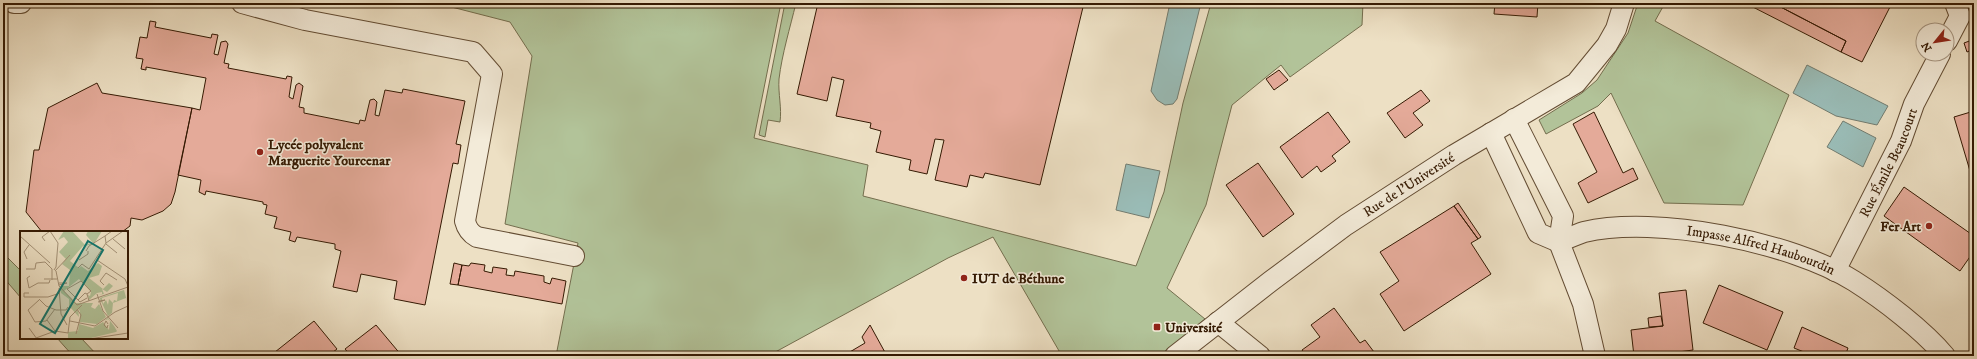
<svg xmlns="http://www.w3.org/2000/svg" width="1977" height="359" viewBox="0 0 1977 359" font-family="'IM FELL DW Pica',serif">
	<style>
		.green { fill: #b2c399; stroke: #746e4e }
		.water { fill: #9abdb8; stroke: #727c70 }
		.building { fill: #e4aa99; stroke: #351a03 }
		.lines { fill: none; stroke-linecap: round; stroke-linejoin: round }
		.minor-casing { stroke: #634c33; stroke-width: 22 }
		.minor { stroke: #f3ebd9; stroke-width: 20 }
		.poi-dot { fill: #8f2418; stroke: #f3ebd9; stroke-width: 1.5 }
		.labels { text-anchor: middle; stroke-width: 3; stroke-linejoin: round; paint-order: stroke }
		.poi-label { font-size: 14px; font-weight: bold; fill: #351a03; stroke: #f3ebd9; text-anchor: start }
		.street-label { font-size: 14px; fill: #351a03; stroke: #f3ebd9 }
		.inset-road { fill: none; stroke: #a39177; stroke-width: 1 }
		.view { fill: #0f766e; fill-opacity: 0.15; stroke: #0f766e; stroke-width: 2 }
		.inset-edge { fill: none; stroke: #351a03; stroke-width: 2 }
	</style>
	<rect width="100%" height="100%" fill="#ede0c4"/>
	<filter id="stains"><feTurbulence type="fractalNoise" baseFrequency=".005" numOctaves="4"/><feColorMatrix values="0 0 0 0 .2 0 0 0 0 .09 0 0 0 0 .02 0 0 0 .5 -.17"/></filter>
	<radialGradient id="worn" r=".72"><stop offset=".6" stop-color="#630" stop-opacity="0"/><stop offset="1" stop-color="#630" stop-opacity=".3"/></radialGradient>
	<path class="green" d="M436 3H781L754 138 868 165 863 196 1136 266 1164 192 1183 103 1211 3H1363L1362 25 1290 77 1281 65 1232 105 1206 205 1167 288 1205 319 1160 356H1062L993 237 948 258 768 356H556L578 243 505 224 532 56 510 22Z
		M785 3H796C790 28 782 54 779 79 778 94 782 108 780 122L768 120 765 137 759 135Z
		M1638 3H1665L1655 21 1789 95 1743 205 1664 203 1611 93 1598 106 1546 134 1539 120 1582 93 1597 80 1628 33Z
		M3 253 21 271V298L3 277Z
		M57 338H81L98 356H73Z"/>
	<path class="water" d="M1170 3H1201L1177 99 1173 104 1165 105 1157 100 1151 91Z
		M1807 65 1888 106 1877 125 1836 116 1793 93Z
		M1843 121 1876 138 1863 167 1827 147Z
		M1126 164 1160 171 1149 218 1116 210Z"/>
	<path class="building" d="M818 3H1084L1040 185 985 173 983 178 970 175 967 187 935 180 944 140 935 139 927 174 909 170 911 160 876 152 881 131 870 128 871 123 836 116 844 80 832 77 827 101 797 94Z
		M1495 3H1538L1537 17 1494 14Z
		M1745 3H1773L1846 41 1841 52Z
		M1773 3H1892L1862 62 1841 52 1846 41Z
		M150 21 156 22 155 27 211 38 212 34 218 35 214 54 218 55 221 42 226 41 228 44 224 63 229 64 228 68 286 79 287 76 292 77 289 97 293 99 296 85 299 83 303 86 299 107 304 108V113L359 124 360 120 365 121 370 100 374 99 377 102 375 115 379 116 385 90 402 93 403 89 465 101 456 144 461 145 458 164 453 163 425 305 394 299 397 281 361 274 357 292 333 287 341 251 335 249V244L297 237 295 242 289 240 291 232 274 228 277 217 265 214 267 205 263 204V202L206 191 205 195 199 192 201 180 178 175 192 108 200 110 206 78 146 67V70L141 69 143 59 136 58 140 37 147 38Z
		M1972 40 1974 49 1967 52 1964 43Z
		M1279 70 1288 80 1274 90 1266 79Z
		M97 83 102 93 192 108 175 192 171 204 163 211 142 220 131 218 130 226 122 232H42L26 212 34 150H39L48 108Z
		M1421 90 1430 101 1413 113 1423 125 1405 138 1387 113Z
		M1974 111V170L1970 171 1954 117Z
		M1328 112 1350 142 1332 156 1336 161 1321 172 1317 166 1302 178 1280 147Z
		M1594 112 1623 173 1633 168 1638 179 1588 203 1578 183 1597 172 1573 124Z
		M1258 163 1294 214 1263 237 1226 185Z
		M1904 187 1974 236V251L1960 271 1884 216Z
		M1458 203 1481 237 1478 239 1454 206Z
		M1454 206 1478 239 1471 243 1491 274 1404 331 1380 294 1399 281 1380 252Z
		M454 263 462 265 458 285 450 284Z
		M471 263 485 265 484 271 492 273 493 267 507 269 506 275 514 276 515 271 544 276V282L550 284 552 278 566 281 562 304 458 285 462 265 469 266Z
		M1719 285 1783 312 1767 350 1703 323Z
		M1686 290 1693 350 1649 356H1634L1631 330 1663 326 1659 293Z
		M1334 308 1360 343 1365 340 1377 356H1306L1302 350 1320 337 1311 325Z
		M1661 316 1663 326 1649 327 1648 318Z
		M314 321 337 349 328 356H270Z
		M376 325 402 356H351L345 349Z
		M870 325 887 356H843L865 343 862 337Z
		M1802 327 1848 348 1845 356H1808L1809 354 1794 348Z"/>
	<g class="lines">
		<g class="minor-casing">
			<g id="minor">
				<path d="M14 3H21"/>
				<path d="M242 3 305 20 473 52 492 74 465 221C467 229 470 233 477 237L574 256"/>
				<path d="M1947 41 1960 16 1955 3"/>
				<path d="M1514 119 1563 216 1559 242 1583 304 1595 356"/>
				<path d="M1491 133 1538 233 1559 242"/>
				<path id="s1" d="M1559 242C1567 239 1575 235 1584 232 1656 215 1792 242 1854 281 1884 300 1923 330 1945 356"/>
				<path id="s2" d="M1835 271 1901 141 1914 104 1940 54"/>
				<path d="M1218 322 1260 356"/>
				<path id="s3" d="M1175 356 1271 281 1346 225 1454 155 1576 83 1607 45 1616 29 1624 3"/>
			</g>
		</g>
		<use href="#minor" class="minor"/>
	</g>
	<g class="poi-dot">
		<circle cx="260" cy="152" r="4"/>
		<circle cx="1929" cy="226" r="4"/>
		<circle cx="964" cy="278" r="4"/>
		<rect x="1153" y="323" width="8" height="8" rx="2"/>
	</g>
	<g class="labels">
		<g class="poi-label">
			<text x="268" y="149">Lycée polyvalent<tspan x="268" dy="16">Marguerite Yourcenar</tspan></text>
			<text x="1921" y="231" text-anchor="end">Fer Art</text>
			<text x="972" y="283">IUT de Béthune</text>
			<text x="1165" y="332">Université</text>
		</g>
		<g class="street-label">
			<text dy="5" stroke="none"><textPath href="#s2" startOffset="121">Rue Émile Beaucourt</textPath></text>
			<text dy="5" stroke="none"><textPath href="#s3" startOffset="290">Rue de l'Université</textPath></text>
			<text dy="5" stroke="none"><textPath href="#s1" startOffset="207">Impasse Alfred Haubourdin</textPath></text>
		</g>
	</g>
	<g transform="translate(20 231)">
		<rect width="108" height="108" fill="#ede0c4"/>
		<path d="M44 0H52L65 14 73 12 66 4 68 0H82L74 13 63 15 50 30 59 37 61 35 68 40 78 32 82 35 79 44 69 47 83 58 89 52 93 55 87 61 82 58 84 63 78 64 82 63V61L77 62 69 69 68 64 70 65 71 61 59 48 44 60 56 72H73L71 76 75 78 79 73 86 86 77 93 60 91V80L58 78 59 86 49 75V68L41 62 39 55H49L50 39 42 33 46 28 39 21 48 11 44 6 38 9ZM104 59 107 70 106 67 93 72 94 69 97 70 98 62 82 67 83 73 86 69 88 74 89 68 93 72 92 82 88 85 80 68V67L85 65ZM88 87 94 95 97 100 96 101 67 108H48V101L58 100 59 93 73 97 83 91 89 99 90 90 88 88 84 90Z" fill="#b2c399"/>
		<path class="inset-road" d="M30 0 38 12 36 36 34 39M0 5 30 32M93 8 105 18M25 10 22 6 30 0M86 12 103 0 108 1M86 12 85 5 92 0M86 13 97 22M66 20 69 15 85 5M7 28 4 21 9 14M59 29 68 23V20M77 29 105 48 108 55M58 37 62 33 69 38 86 12M6 38H15L16 32 25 31 32 38V49M35 40 50 24M36 40 39 55 57 74 108 56M10 45 7 47 9 57 18 52H29L30 49M24 48H37M39 52H47L39 54M84 54 80 50 86 42 97 49M39 57 41 83 47 94M9 62H4V66H28L40 62M77 63 83 80 98 97M67 67 60 71 47 58 61 50 71 60 67 63 69 70M19 68 26 75 36 79H46L48 76M19 69 8 79 15 91 26 90 35 78M58 69 65 62 67 63M78 71 85 69 80 70M27 89 35 100 48 102M50 90 75 95 95 81 108 75M88 93 86 90 84 94 87 97 88 94M9 97 17 108M48 102 50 86 62 74M56 103 61 84 57 78M16 107 35 100M69 108 108 102"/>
		<path class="view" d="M68 10 83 19 35 102 20 93Z"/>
		<rect width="108" height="108" class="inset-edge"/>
	</g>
	<rect width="1977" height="359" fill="none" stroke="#ede0c4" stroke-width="16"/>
	<rect x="4" y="4" width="1969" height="351" fill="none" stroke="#351a03" stroke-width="2"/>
	<rect x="8" y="8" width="1961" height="343" fill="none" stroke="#351a03"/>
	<g transform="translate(1935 42) rotate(240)"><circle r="19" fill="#f3ebd9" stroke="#a79783"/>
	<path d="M0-3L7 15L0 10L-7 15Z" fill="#8f2418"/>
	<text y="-6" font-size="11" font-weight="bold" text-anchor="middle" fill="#351a03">N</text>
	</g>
	<rect width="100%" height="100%" filter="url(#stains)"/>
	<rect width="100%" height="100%" fill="url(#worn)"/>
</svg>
